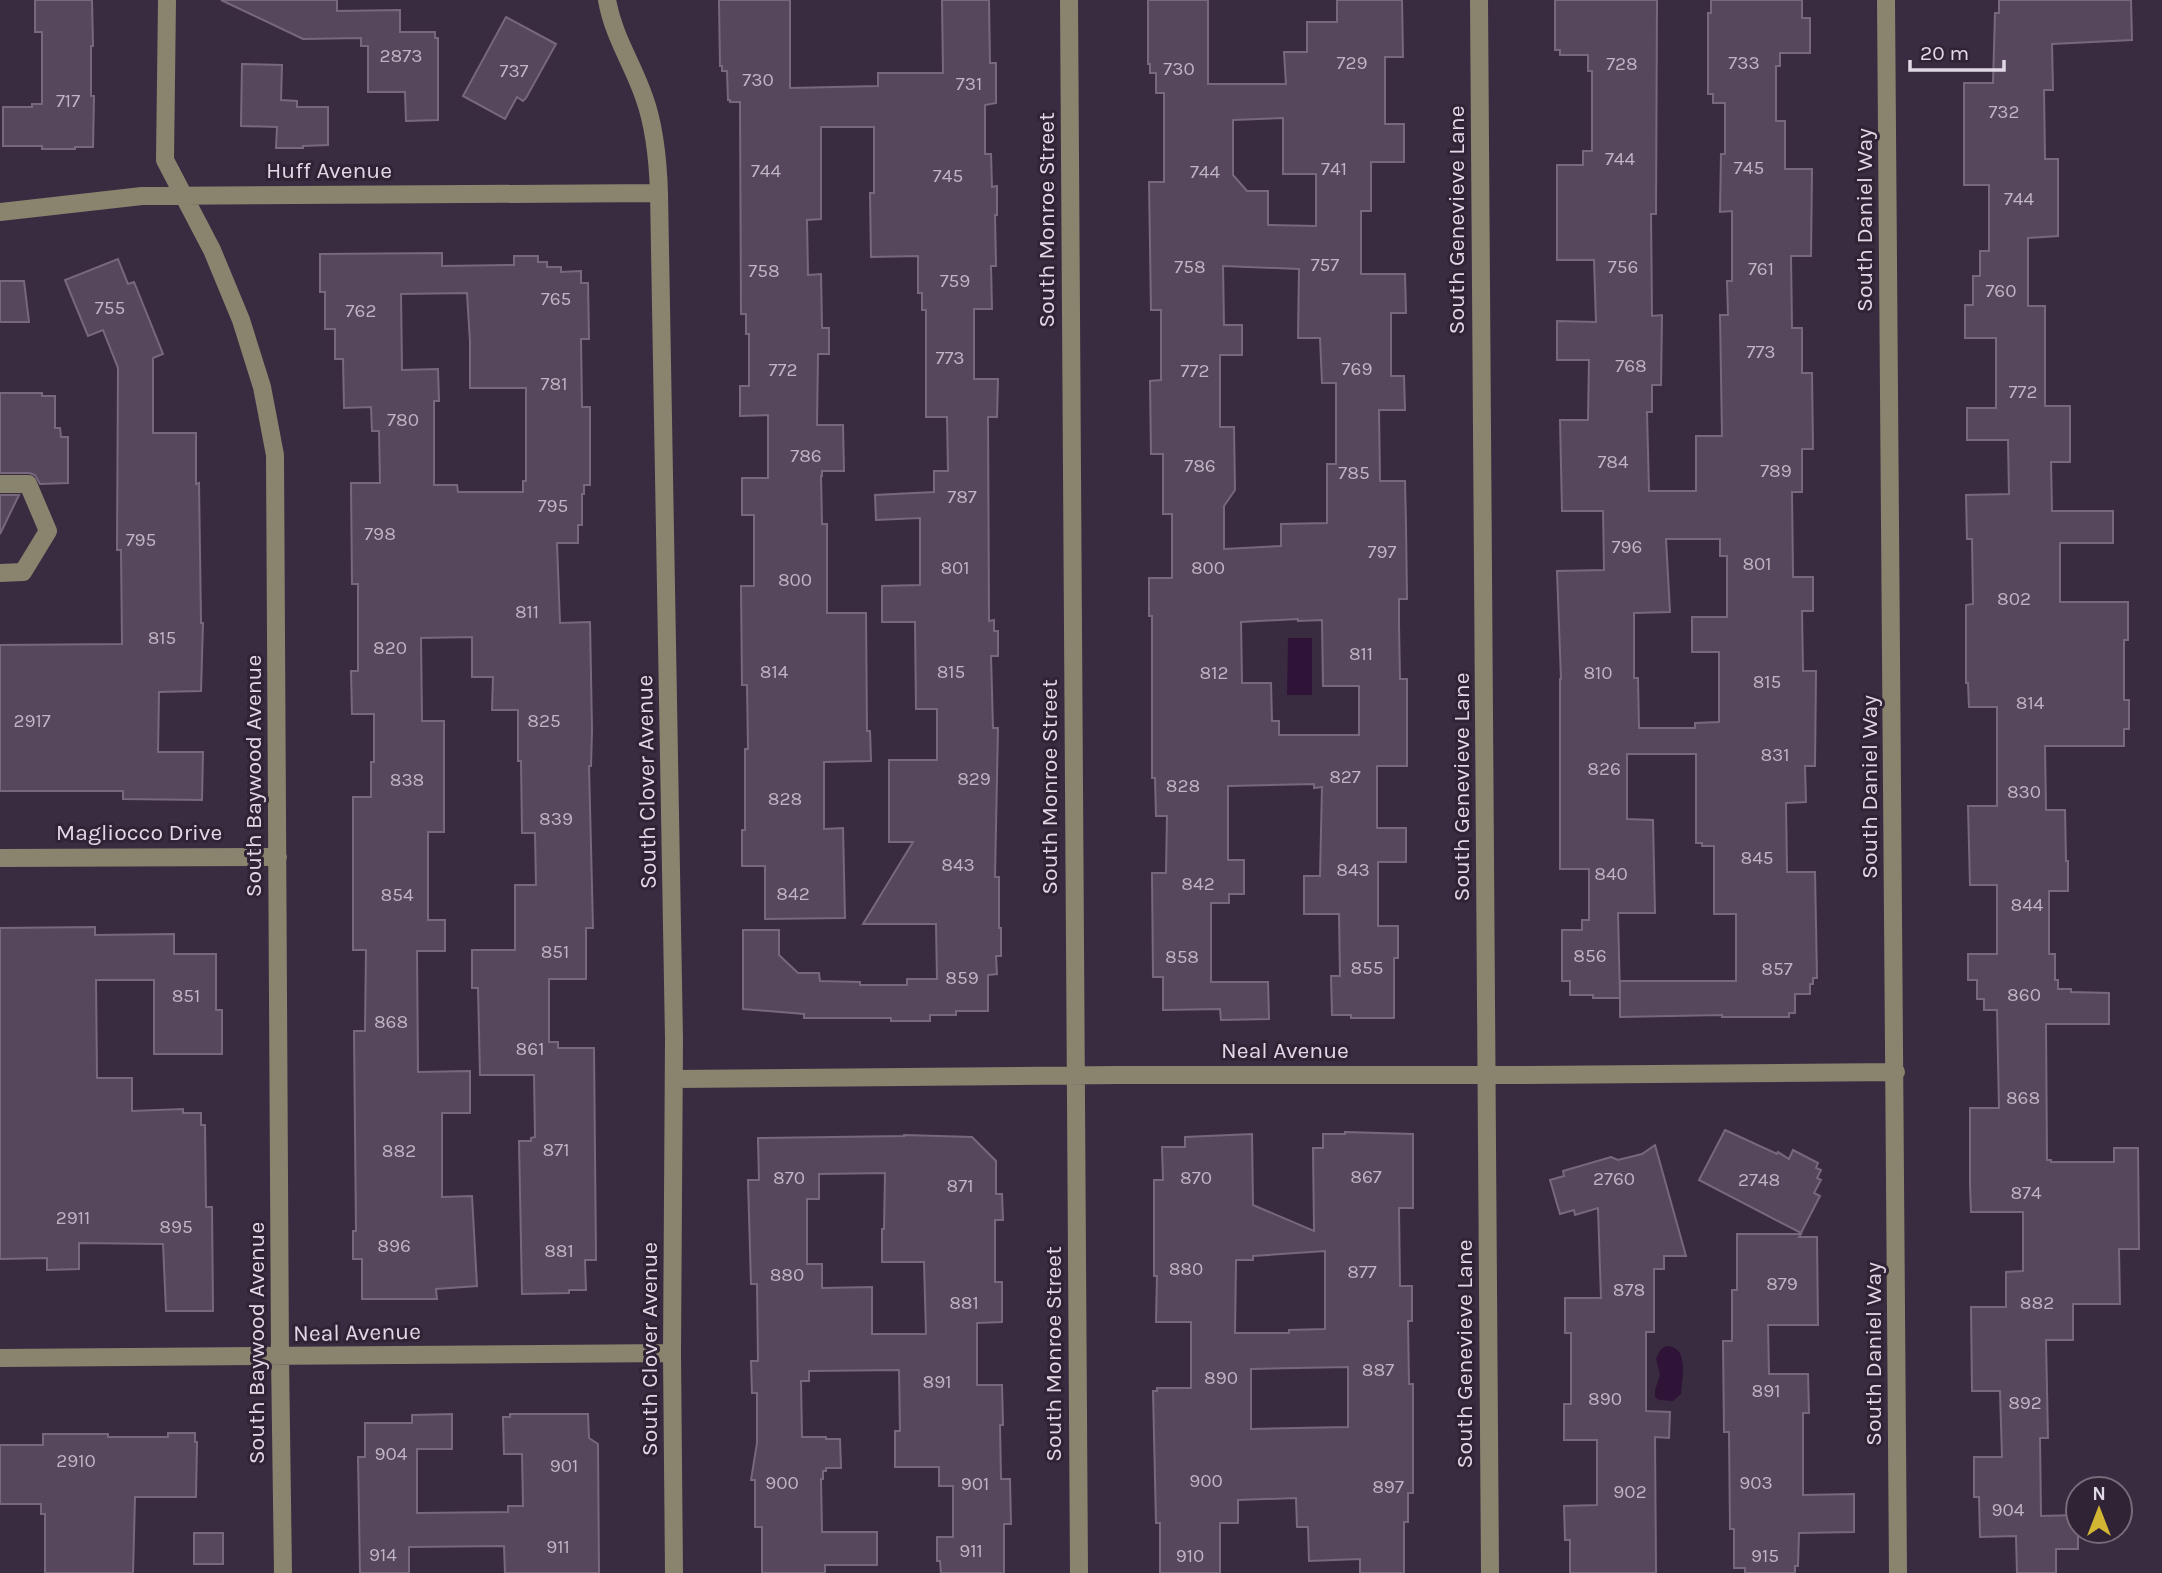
<svg xmlns="http://www.w3.org/2000/svg" width="2162" height="1573" viewBox="0 0 2162 1573" font-family="Karla,sans-serif">
	<style>
		.water { fill: #2f1438 }
		.building { fill: #56475c; stroke: #77687e; stroke-width: 2; fill-rule: evenodd }
		.lines { fill: none; stroke-linecap: round; stroke-linejoin: round }
		.minor { stroke: #89846e; stroke-width: 18 }
		.labels { text-anchor: middle; stroke-width: 6; stroke-linejoin: round; paint-order: stroke }
		.number-label { font-size: 19px; fill: #beb4c3 }
		.street-label { font-size: 23px; fill: #e1d8e5; stroke: #302335 }
	</style>
	<rect width="100%" height="100%" fill="#3a2c40"/>
	<path class="water" d="M1288 638H1312V695H1287Z
		M1666 1346C1690 1346 1682 1379 1681 1394L1673 1401 1659 1400 1655 1397V1390L1660 1375 1656 1358 1660 1350Z"/>
	<path class="building" d="M35 0H92L93 46H91V96H94L93 147H75V149H42V146H3V107H32V104H42V32H35Z
		M221 0H337V11L400 10V32H435V38H438V120L406 121 405 92H368V46H361V38L303 39Z
		M719 0H790V88L878 86V73H943L942 0H989L990 63H996V103L985 105V154H991L992 187 997 186V215H995L996 266H991L992 309H974V379H998L997 417H988L989 621 994 620V631H998V656H991L993 728H998L995 877H999V928H1001V956H996L997 974 988 975V1011H956V1015H930V1021H891V1018H804V1014L743 1009V930H779V955L798 973H819L820 981 860 982V985H907V979H937L936 924H863L913 842H889V760H937V709H916L915 622H882V586L920 585V518L876 520 875 495 934 492V471H948L947 417H926V310H922V293H918V256L871 257 870 193H874V127H821V219L807 220 808 275 821 274 822 328H829V354H818L817 425H843L844 471H822V476H821L822 524H827V613H866L867 731H870L871 761 824 762V829L843 828 845 918 765 919V866H742V830H745V749H748L747 685H742L741 586H754V515H742V478H768V415L740 416V386H749V334H746V314H741L740 102H730V100H728L727 71H722V66H720Z
		M1148 0H1208V84H1286L1284 52H1307V22H1337V0H1402L1403 57H1385V124H1404V162H1371V211H1361V274H1405L1406 313H1391V376H1404L1405 410H1379L1380 481H1405L1406 525 1407 599H1399V625L1400 679H1407V766H1377V828H1406V862H1378V926H1398V958H1394V1018H1351V1015H1332L1331 976H1340L1339 914H1304V876H1320L1322 787 1314 788V784L1228 786V860H1244V894H1229V903H1211V982H1268L1269 1019 1221 1020 1220 1009 1163 1010V977H1153L1152 873H1166L1167 816H1156L1155 778H1152V616H1149V578H1172V514H1163V454H1151L1150 381 1161 380V310H1151L1149 182H1164V93H1156V73H1150V64H1148ZM1283 118V174H1316V226L1268 225V191H1247L1233 175V120ZM1223 266 1299 269 1298 338H1320L1322 383H1336V464H1327V523L1281 524V546L1224 549V506L1235 490 1234 427H1220V355H1242V325H1224ZM1298 619V621L1322 620 1323 686H1359V735H1279V721H1272L1271 683H1242L1241 622Z
		M1555 0H1657L1656 214H1651L1652 316 1662 315 1661 385H1652V412H1647L1649 491H1696V436H1722L1720 315H1728L1727 281H1732V211L1720 212 1721 154H1725V103H1713V94H1708V13H1711V0H1802V18H1810V53H1780V66H1776V121H1785V169H1812L1811 256H1791L1792 328H1802V373H1812L1813 449H1802V492H1792L1793 577H1813V611H1802L1803 671H1816L1815 766H1805L1806 802 1786 803 1787 872H1815L1817 978H1813V984H1810V994H1795V1013H1789V1017H1722V1015L1620 1017V981H1736V914H1714V846H1702V843H1696V754H1627V819L1653 820 1655 913H1618L1620 998H1593V995H1570V981H1562V930H1582V920H1589V869H1560V679H1561L1557 571 1604 570 1603 511H1562L1560 420H1588L1589 360H1557V321L1596 322 1594 260H1557V165H1583V151H1592V71H1588V55H1560V50H1555ZM1666 539H1720V556H1727V617H1692V652H1719V722L1695 723V728H1639L1638 678H1634V613L1670 612Z
		M1999 0H2131L2132 40 2052 44 2053 90H2044L2045 159H2058V236L2028 238V306H2045V406H2070V462H2051L2052 511H2113V543H2060V602H2128V640H2124V700H2129V729H2124V746H2045L2046 810H2065L2066 861H2068V891H2049V954H2055V980H2058V989H2071V992L2109 993V1024H2046L2047 1160H2051V1162H2114V1148H2138L2139 1249H2119L2120 1304H2073V1340H2046L2048 1438H2040L2041 1516 2078 1515V1549H2056V1573H2017L2016 1536 1980 1537 1979 1497H1974V1457H2002L2000 1391H1972L1971 1307H2006V1272L2023 1271V1212H1971L1970 1185V1108H1999L1997 1010H1984V999H1977V980H1968V954H1997V885H1970L1968 806H1997V707H1969L1968 683H1966V605L1973 604 1972 539H1967L1966 495 2009 494 2008 440H1967V408H1996V338H1965V305H1973V276H1980V251H1989V185H1964V83H1993L1995 13H1999Z
		M506 17 556 44 526 98 523 101 517 97 505 119 463 96Z
		M242 64 282 65 281 100 297 101V107H328V145L303 146V148H276L277 127 241 126Z
		M442 253V266L514 265V256H538V262H547V267H561V272L581 271V283H588L589 339H581L582 407H590V485H584V494H582V525H578V543H557L560 623 590 622 592 730 591 766H589L593 928H586V979H549V1042H558V1048H594L596 1260H585L586 1290H569V1293L522 1294 519 1141H531V1138L535 1137 534 1075H480L478 988H472V950H515V885H536L535 833H522L521 761H518V710H492L493 677H472V637L421 638 422 721H444V832H428V920H445V951H417L418 1072 470 1071V1113H442V1197L472 1196 477 1286 436 1289 437 1299H362V1259H353V1231H356L354 1031H365L366 950H353V797H371V762H374V714H352L351 671H358V584H352L351 483H380L379 431H372L371 407 344 408 343 359H335V329H325V292H320V254ZM467 293 470 342V388H526V481H523V492H458L457 485H434V401H439L438 369 402 370 401 294Z
		M118 259 128 284 134 282 163 354 153 358V433H196V484L199 483 201 623H203L201 691 159 692 158 752H203L202 800 123 799V791H0V645L122 644 121 550H117L118 368 103 330 88 336 65 280Z
		M0 281H24L29 322H0Z
		M0 393H42V396H55V428H60L61 437H68V483L40 484 35 475 29 473H0Z
		M0 495H19L0 534Z
		M95 927V935L174 934V954H216V1010H222V1054H154V980H96L97 1078H132V1111L183 1109V1113H201V1125H205L206 1207H212L213 1311H166L163 1244 79 1243V1269L47 1270V1258L0 1259V928Z
		M1725 1130 1777 1154 1778 1152 1789 1159 1793 1150 1818 1163 1816 1168 1821 1170 1817 1178 1821 1180 1814 1193 1820 1196 1801 1233 1699 1180Z
		M1345 1132 1413 1134V1208H1399L1400 1286H1412V1321H1408L1409 1384H1413V1493H1408V1522H1404V1573H1360V1559L1309 1561 1308 1527H1297L1296 1498 1238 1500V1523H1220V1573H1160V1523H1156L1153 1391H1157V1388H1191V1322H1156L1157 1276H1154V1180H1163L1162 1147H1185V1137L1252 1134 1253 1205 1314 1231 1313 1148H1323V1134H1345ZM1325 1251V1329L1289 1330V1333H1235L1236 1260H1253V1256ZM1348 1367V1427L1251 1429V1369Z
		M904 1135 972 1137 996 1161V1194H1002L1003 1220H995V1282H1002V1322L977 1323V1385H1002L1003 1425H1000L1001 1479H1010L1011 1524H1004V1573H941L940 1561H937V1537H953V1486H939V1467H895V1431H900L899 1370 809 1371V1381H801L802 1437H826V1439H840L841 1468H826V1471H823V1479H821L822 1532H877V1565H825V1573H762V1527H755V1480H751L757 1443V1393H752L751 1361H758L757 1284H751L748 1180H759L758 1138 904 1136ZM885 1173 884 1229H882V1262H924L926 1334H872V1287L822 1288V1264H807V1199H819V1174Z
		M1655 1145 1686 1256H1664V1269H1654V1332H1646V1411L1670 1412 1669 1438 1655 1437 1656 1573H1570V1540H1565L1564 1506 1597 1505V1440H1564V1404H1571V1333H1565V1298H1601L1598 1208 1575 1215 1574 1210 1560 1214 1550 1180 1564 1176 1563 1171 1611 1157 1618 1160 1642 1154Z
		M1737 1234H1801L1799 1237H1817L1818 1325H1768L1769 1374H1808L1809 1413H1803V1495L1854 1494V1532L1799 1533 1798 1566H1795V1573H1745V1568H1734V1529H1730L1729 1432H1724L1723 1341H1732V1290H1737Z
		M452 1414V1449H417V1513L508 1512V1506H523L522 1454H504L503 1417H510V1414H588L589 1438 598 1444 599 1573H505L504 1546 409 1547V1573H360L358 1457H365V1423H412V1415Z
		M168 1433H195V1442H197L196 1497H135L133 1573H45V1514H41V1504H0V1445H43V1434H108V1437H168Z
		M194 1533H223V1564H194Z"/>
	<g class="lines">
		<path class="minor" d="M167 0 165 160 212 250 241 320 262 387 275 455 280 1357 283 1573
			M607 0C614 38 632 62 644 97 655 127 658 161 659 193L674 1039 672 1353 674 1573
			M1069 0 1079 1573
			M1479 0 1490 1573
			M1886 0 1898 1573
			M0 212 142 196 659 193
			M0 484H28L48 531 23 572 0 573
			M0 858 278 857
			M675 1079 1118 1075H1527L1896 1072
			M0 1358 672 1353"/>
	</g>
	<g class="labels">
		<g class="number-label">
			<text x="401" y="62">2873</text>
			<text x="1352" y="69">729</text>
			<text x="1744" y="69">733</text>
			<text x="1622" y="70">728</text>
			<text x="1179" y="75">730</text>
			<text x="514" y="77">737</text>
			<text x="758" y="86">730</text>
			<text x="969" y="90">731</text>
			<text x="68" y="107">717</text>
			<text x="2004" y="118">732</text>
			<text x="1620" y="165">744</text>
			<text x="1749" y="174">745</text>
			<text x="1334" y="175">741</text>
			<text x="766" y="177">744</text>
			<text x="1205" y="178">744</text>
			<text x="948" y="182">745</text>
			<text x="2019" y="205">744</text>
			<text x="1325" y="271">757</text>
			<text x="1190" y="273">758</text>
			<text x="1623" y="273">756</text>
			<text x="1761" y="275">761</text>
			<text x="764" y="277">758</text>
			<text x="955" y="287">759</text>
			<text x="2001" y="297">760</text>
			<text x="556" y="305">765</text>
			<text x="110" y="314">755</text>
			<text x="361" y="317">762</text>
			<text x="1761" y="358">773</text>
			<text x="950" y="364">773</text>
			<text x="1631" y="372">768</text>
			<text x="1357" y="375">769</text>
			<text x="783" y="376">772</text>
			<text x="1195" y="377">772</text>
			<text x="554" y="390">781</text>
			<text x="2023" y="398">772</text>
			<text x="403" y="426">780</text>
			<text x="806" y="462">786</text>
			<text x="1613" y="468">784</text>
			<text x="1200" y="472">786</text>
			<text x="1776" y="477">789</text>
			<text x="1354" y="479">785</text>
			<text x="962" y="503">787</text>
			<text x="553" y="512">795</text>
			<text x="380" y="540">798</text>
			<text x="141" y="546">795</text>
			<text x="1627" y="553">796</text>
			<text x="1382" y="558">797</text>
			<text x="1757" y="570">801</text>
			<text x="955" y="574">801</text>
			<text x="1208" y="574">800</text>
			<text x="795" y="586">800</text>
			<text x="2014" y="605">802</text>
			<text x="527" y="618">811</text>
			<text x="162" y="644">815</text>
			<text x="390" y="654">820</text>
			<text x="1361" y="660">811</text>
			<text x="774" y="678">814</text>
			<text x="951" y="678">815</text>
			<text x="1214" y="679">812</text>
			<text x="1598" y="679">810</text>
			<text x="1767" y="688">815</text>
			<text x="2030" y="709">814</text>
			<text x="32" y="727">2917</text>
			<text x="544" y="727">825</text>
			<text x="1775" y="761">831</text>
			<text x="1604" y="775">826</text>
			<text x="1345" y="783">827</text>
			<text x="974" y="785">829</text>
			<text x="407" y="786">838</text>
			<text x="1183" y="792">828</text>
			<text x="2024" y="798">830</text>
			<text x="785" y="805">828</text>
			<text x="556" y="825">839</text>
			<text x="1757" y="864">845</text>
			<text x="958" y="871">843</text>
			<text x="1353" y="876">843</text>
			<text x="1611" y="880">840</text>
			<text x="1198" y="890">842</text>
			<text x="793" y="900">842</text>
			<text x="397" y="901">854</text>
			<text x="2027" y="911">844</text>
			<text x="555" y="958">851</text>
			<text x="1590" y="962">856</text>
			<text x="1182" y="963">858</text>
			<text x="1367" y="974">855</text>
			<text x="1777" y="975">857</text>
			<text x="962" y="984">859</text>
			<text x="2024" y="1001">860</text>
			<text x="186" y="1002">851</text>
			<text x="391" y="1028">868</text>
			<text x="530" y="1055">861</text>
			<text x="2023" y="1104">868</text>
			<text x="556" y="1156">871</text>
			<text x="399" y="1157">882</text>
			<text x="1366" y="1183">867</text>
			<text x="789" y="1184">870</text>
			<text x="1196" y="1184">870</text>
			<text x="1614" y="1185">2760</text>
			<text x="1759" y="1186">2748</text>
			<text x="960" y="1192">871</text>
			<text x="2026" y="1199">874</text>
			<text x="73" y="1224">2911</text>
			<text x="176" y="1233">895</text>
			<text x="394" y="1252">896</text>
			<text x="559" y="1257">881</text>
			<text x="1186" y="1275">880</text>
			<text x="1362" y="1278">877</text>
			<text x="787" y="1281">880</text>
			<text x="1782" y="1290">879</text>
			<text x="1629" y="1296">878</text>
			<text x="964" y="1309">881</text>
			<text x="2037" y="1309">882</text>
			<text x="1378" y="1376">887</text>
			<text x="1221" y="1384">890</text>
			<text x="937" y="1388">891</text>
			<text x="1766" y="1397">891</text>
			<text x="1605" y="1405">890</text>
			<text x="2025" y="1409">892</text>
			<text x="391" y="1460">904</text>
			<text x="76" y="1467">2910</text>
			<text x="564" y="1472">901</text>
			<text x="1206" y="1487">900</text>
			<text x="782" y="1489">900</text>
			<text x="1756" y="1489">903</text>
			<text x="975" y="1490">901</text>
			<text x="1388" y="1493">897</text>
			<text x="1630" y="1498">902</text>
			<text x="2008" y="1516">904</text>
			<text x="558" y="1553">911</text>
			<text x="971" y="1557">911</text>
			<text x="383" y="1561">914</text>
			<text x="1190" y="1562">910</text>
			<text x="1765" y="1562">915</text>
		</g>
		<g class="street-label">
			<text x="329" y="178">Huff Avenue</text>
			<text transform="translate(1046 220) rotate(-90)" y="8">South Monroe Street</text>
			<text transform="translate(1456 220) rotate(-90)" y="8">South Genevieve Lane</text>
			<text transform="translate(1864 220) rotate(-90)" y="8">South Daniel Way</text>
			<text transform="translate(253 776) rotate(-90)" y="8">South Baywood Avenue</text>
			<text transform="translate(646 782) rotate(-91)" y="8">South Clover Avenue</text>
			<text transform="translate(1049 787) rotate(-90)" y="8">South Monroe Street</text>
			<text transform="translate(1461 787) rotate(-90)" y="8">South Genevieve Lane</text>
			<text transform="translate(1869 787) rotate(-90)" y="8">South Daniel Way</text>
			<text x="139" y="840">Magliocco Drive</text>
			<text x="1285" y="1058">Neal Avenue</text>
			<text transform="translate(357 1332) rotate(-1)" y="8">Neal Avenue</text>
			<text transform="translate(256 1343) rotate(-90)" y="8">South Baywood Avenue</text>
			<text transform="translate(649 1349) rotate(-90)" y="8">South Clover Avenue</text>
			<text transform="translate(1053 1354) rotate(-90)" y="8">South Monroe Street</text>
			<text transform="translate(1464 1354) rotate(-90)" y="8">South Genevieve Lane</text>
			<text transform="translate(1873 1354) rotate(-90)" y="8">South Daniel Way</text>
		</g>
	</g>
	<g transform="translate(2099 1510)"><circle r="33" fill="#302335" stroke="#776b7b" stroke-width="2"/>
	<path d="M0-5L12 26L0 18L-12 26Z" fill="#d4b635"/>
	<text y="-10" font-size="19" font-weight="bold" text-anchor="middle" fill="#e1d8e5">N</text>
	</g>
	<path d="M1910 60v10h94v-10" fill="none" stroke="#e1d8e5" stroke-width="3.5"/>
	<text x="1920" y="60" font-size="21" fill="#e1d8e5" stroke="#302335" stroke-width="5" paint-order="stroke">20 m</text>
</svg>
